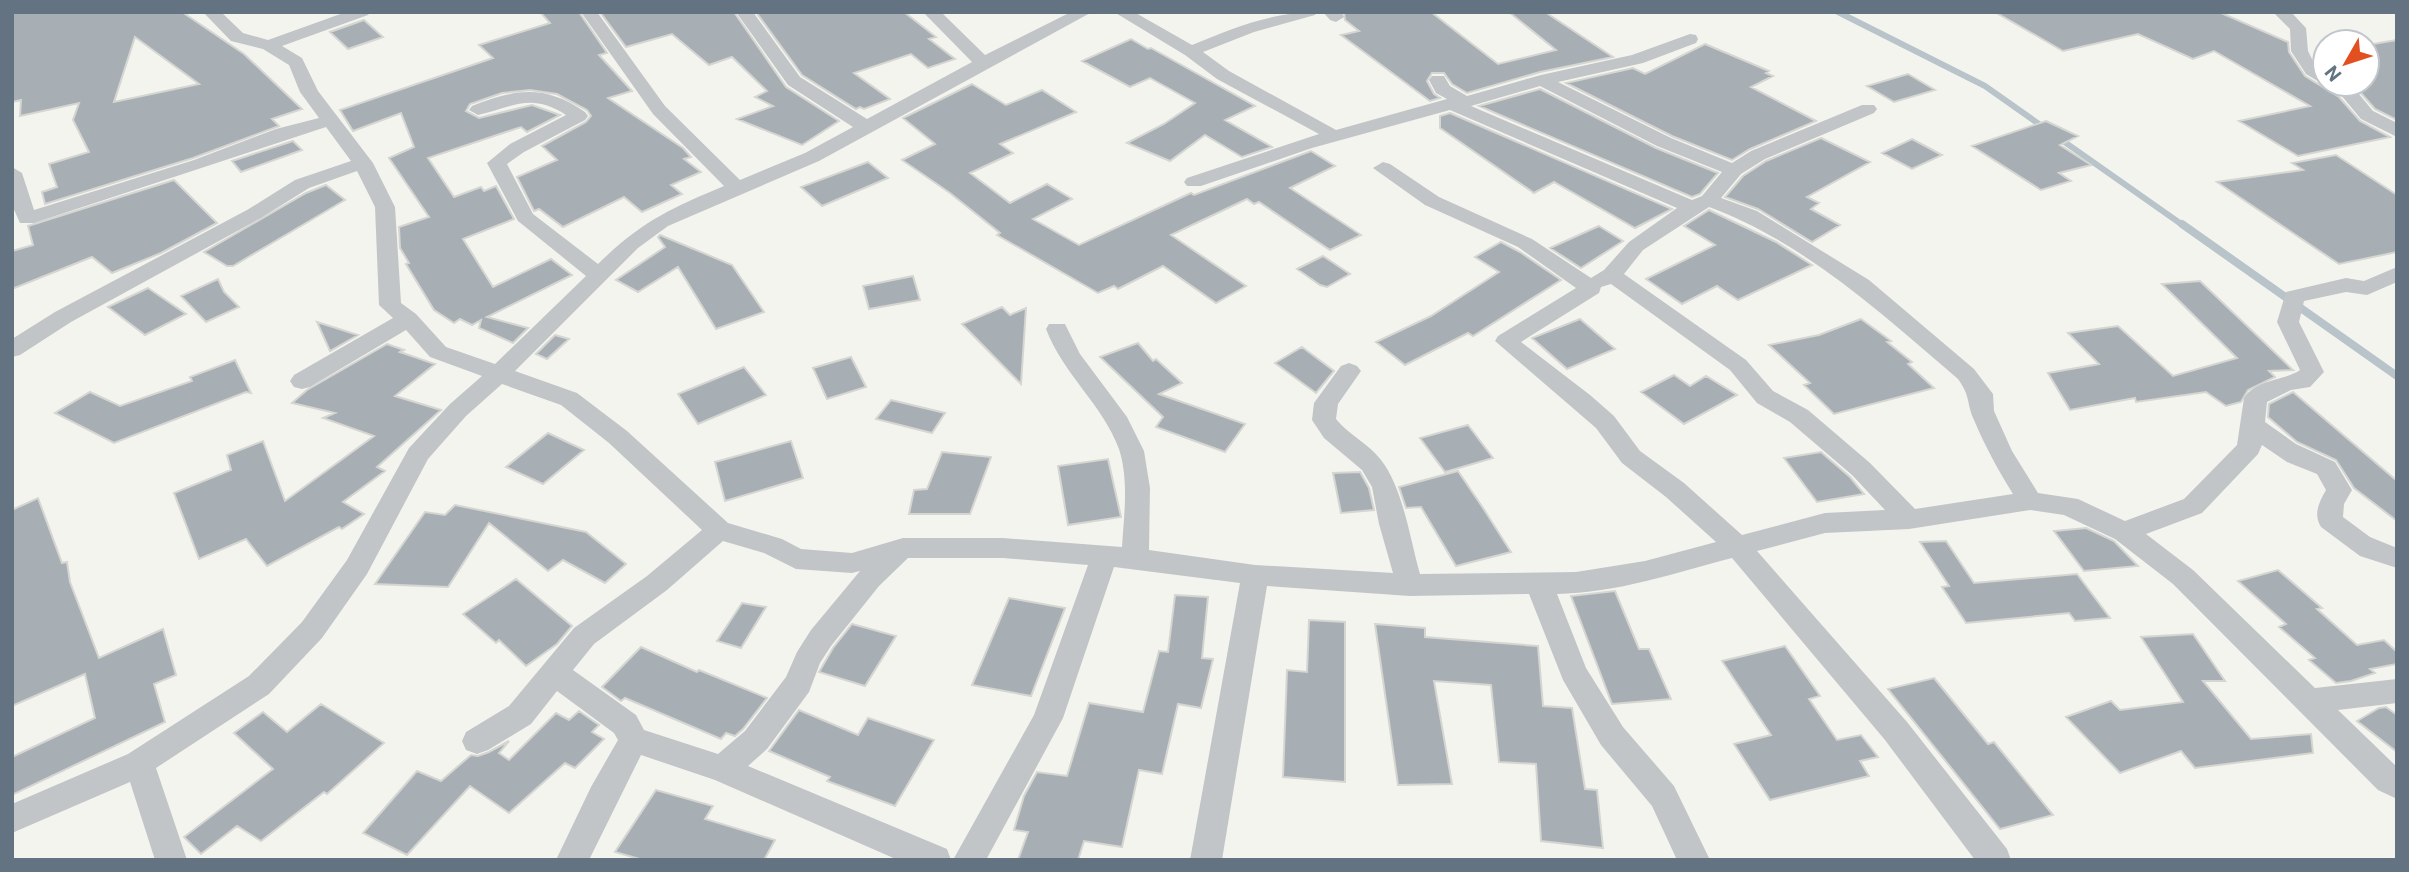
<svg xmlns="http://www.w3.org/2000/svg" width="2409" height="872" viewBox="0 0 2409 872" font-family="Roboto,sans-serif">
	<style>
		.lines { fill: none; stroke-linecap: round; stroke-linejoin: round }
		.stream-far1 { stroke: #b8c4c9; stroke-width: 6 }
		.stream { stroke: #b8c4c9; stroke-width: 8 }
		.building { fill: #a7afb4; stroke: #d5d5d2; stroke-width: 2; fill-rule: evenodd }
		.street { fill: #c1c5c8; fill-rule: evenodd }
	</style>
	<rect width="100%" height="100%" fill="#f4f4ef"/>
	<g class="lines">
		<path class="stream-far1" d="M1838 12 1985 86 2184 226"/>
		<path class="stream" d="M2182 224 2397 376"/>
	</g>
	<path class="building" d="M12 12H182L244 54 302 109 272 119 279 126 193 158 45 204 42 192 57 187 49 164 89 152 73 120 79 103 20 116 21 100 12 102ZM135 37 199 84 114 102Z
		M540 12H579L607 53 599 55 632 91 608 98 683 148 691 157 684 159 701 172 671 185 682 194 642 212 624 197 563 227 539 209 534 211 517 177 557 160 542 146 586 122 591 116 587 110 557 94 530 90 502 93 470 104 466 111 479 118 532 105 560 115 527 132 521 127 428 158 454 197 481 187 484 191 496 186 514 219 463 239 493 287 551 259 572 275 487 317 528 328 513 343 479 328 481 320 472 325 460 319 454 323 434 310 406 264 409 263 400 248 399 227 429 217 389 158 414 147 401 113 353 131 340 110 493 58 479 45 550 23Z
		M600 12H734L786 87 839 121 802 145 737 119 773 106 755 97 767 91 732 57 709 65 672 34 626 47Z
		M756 12H904L936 37 929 39 955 59 928 68 911 54 854 73 890 99 864 109 860 107 856 109 802 75Z
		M1344 12H1431L1498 64 1556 50 1509 12H1545L1613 57 1540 72 1467 93 1452 84 1444 73H1432L1427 81 1434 94 1440 98 1430 101 1341 35 1359 31 1345 20Z
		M1995 12H2219L2288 42 2289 52 2305 76 2339 97 2360 121 2390 137 2298 156 2239 121 2310 106 2214 51 2193 59 2138 34 2063 51Z
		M364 20 383 37 348 49 330 32Z
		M1131 39 1148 49 1151 48 1255 106 1225 120 1272 147 1242 157 1205 135 1170 161 1127 143 1164 124 1195 103 1150 78 1130 87 1082 61Z
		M2397 40V120L2375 109 2353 84H2367V45Z
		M1705 44 1769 71 1766 73 1773 76 1751 87 1816 121 1750 149 1732 160 1672 136 1566 83 1633 68 1645 74Z
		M1908 74 1935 90 1894 102 1867 86Z
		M972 84 1006 105 1042 90 1076 112 1000 144 1013 153 970 173 1010 203 1047 184 1072 199 1033 219 1079 245 1191 193 1194 195 1311 151 1335 166 1290 188 1361 235 1330 250 1259 202 1254 204 1247 199 1171 235 1246 286 1216 303 1163 266 1118 289 1114 286 1098 293 997 235 1000 233 950 193 902 160 935 144 903 118Z
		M1540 89 1656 148 1718 173 1700 194 1692 197 1479 106Z
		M1450 113 1672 209 1635 228 1554 182 1534 193 1440 128V116Z
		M2046 121 2078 136 2060 145 2091 165 2059 173 2071 181 2041 190 1972 146Z
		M1821 138 1870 162 1807 197 1819 203 1811 209 1840 225 1812 242 1758 209 1725 197 1743 176 1766 161Z
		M1912 139 1942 155 1912 169 1882 153Z
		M293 141 302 150 241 172 232 161Z
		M2336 155 2397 195V252L2339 264 2217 182 2303 170 2292 163Z
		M868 162 888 178 822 206 801 187Z
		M174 180 217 223 161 253 112 273 92 257 12 289V251L33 245 28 226Z
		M326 185 345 200 233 266H227L204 252 306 193Z
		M1709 210 1776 242 1812 265 1738 300 1717 286 1682 304 1646 279 1715 245 1684 226Z
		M1599 226 1623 241 1581 268 1550 248Z
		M660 235 732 265 764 312 716 329 678 267 638 292 616 280 665 247 658 237Z
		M1501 242 1520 252 1561 280 1473 336 1468 333 1405 365 1376 342 1431 316 1499 272 1475 257Z
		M1323 256 1350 274 1327 287 1320 285 1297 269Z
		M913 276 920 300 869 309 863 286Z
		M218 279 224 292 239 307 206 322 181 296Z
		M2200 281 2293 370 2269 371 2275 377 2248 390 2241 402 2226 406 2206 392 2136 402 2135 398 2070 410 2048 373 2099 364 2068 333 2118 326 2173 376 2237 358 2162 284Z
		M148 288 186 314 145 335 108 307Z
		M1002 307 1010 315 1026 308 1021 384 962 324Z
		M1580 319 1615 349 1567 369 1532 338Z
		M1861 319 1891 341 1887 342 1912 362 1908 364 1934 388 1834 414 1804 385 1810 383 1769 345 1819 335Z
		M317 322 358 335 330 351Z
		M555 335 569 339 547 359 536 354Z
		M1138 343 1153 361 1156 359 1182 383 1159 394 1245 424 1225 452 1156 427 1163 417 1100 357Z
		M387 344 404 350 400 352 435 364 395 396 441 410 377 467 385 471 343 502 364 514 342 529 339 527 267 566 246 539 199 559 174 493 231 470 227 455 263 441 285 501 374 436 323 418 335 413 292 403 307 390Z
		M1302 347 1334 371 1316 393 1275 363Z
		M851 357 866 387 827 399 813 368Z
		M235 360 251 393 246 392 114 443 55 413 90 392 120 406 192 381 190 377Z
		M744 367 766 395 698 424 678 394Z
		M1674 375 1690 386 1706 376 1737 395 1684 424 1641 392Z
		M2293 392 2397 481V521L2354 488 2336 460 2297 442 2268 417 2269 404Z
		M891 400 945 413 932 433 876 419Z
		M1468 425 1493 458 1445 472 1420 438Z
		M548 433 584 450 543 484 506 467Z
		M791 441 803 478 725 501 715 462Z
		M942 452 991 457 970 514H909L914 490 927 489Z
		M1821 452 1850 477 1864 494 1817 502 1784 458Z
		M1108 459 1121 517 1068 525 1058 466Z
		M1458 471 1483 508 1511 552 1456 566 1421 507 1406 508 1399 487Z
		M1360 472 1369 488 1374 510 1341 513 1333 473Z
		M38 498 62 563 67 562 70 582 99 658 163 629 176 675 154 684 165 722 12 795V757L95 718 85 674 12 706V510Z
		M455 505 586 532 626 564 605 583 563 560 548 571 489 523 448 587 375 584 425 512 445 515Z
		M2086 528 2114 541 2138 566 2084 571 2054 531Z
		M1946 541 1974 583 2077 574 2110 618 2075 621 2069 613 1966 623 1942 587 1949 586 1920 542Z
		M2278 570 2322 608 2317 609 2357 645 2384 640 2397 652V664L2370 669 2375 673 2351 681 2336 683 2309 660 2315 658 2279 627 2286 624 2238 581Z
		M516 579 572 626 557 644 526 666 499 640 496 643 463 614Z
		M1615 591 1639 649H1649L1671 699 1612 704 1571 596Z
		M1175 595 1208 597 1202 658 1213 659 1201 708 1178 704 1162 774 1139 770 1122 847 1084 841 1078 860H1018L1028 832 1014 830 1024 796 1037 772 1067 776 1089 703 1143 712 1159 651 1168 652Z
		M1009 598 1065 608 1031 696 972 685Z
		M742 603 766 607 741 648 717 641Z
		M1309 620 1345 622V782L1283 777 1287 670 1307 672Z
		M852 624 896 636 865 686 819 672 833 648Z
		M1375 624 1425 628V637L1538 646 1543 706 1572 708 1585 789 1597 790 1603 848 1541 841 1536 764 1499 762 1491 685 1434 681 1452 784 1398 785Z
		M2193 634 2225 681H2203L2251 739 2311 734 2313 753 2195 768 2181 751 2120 773 2066 717 2111 701 2120 710 2183 702 2141 637Z
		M1785 646 1820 696 1809 699 1837 740 1861 735 1878 757 1860 761 1869 776 1770 800 1734 744 1771 735 1722 661Z
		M641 647 697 672 699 670 767 698 743 729 735 736 726 733 721 739 625 698 621 701 602 687Z
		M1934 678 1988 744 1994 742 2053 815 2000 829 1888 689Z
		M321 704 384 743 327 794 324 792 261 841 237 826 201 854 184 837 273 769 234 733 263 712 287 732Z
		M2386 707 2397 715V752L2357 721 2379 708Z
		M799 710 858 735 868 718 934 740 895 806 827 781 830 777 769 751Z
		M579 711 599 725 592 732 604 739 575 768 565 763 509 813 470 786 407 855 363 833 417 771 441 781 471 755 478 756 489 752 509 741 499 753 509 760 556 713 569 720Z
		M656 790 713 806 705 819 775 840 764 860H643L615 852Z"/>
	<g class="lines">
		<path class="street" d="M203 12H221L243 33 268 40 346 12H370L368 15 282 46 302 58 318 91 373 163 395 207 401 303 416 314 446 347 495 364 586 276 518 221 487 163 510 144 566 115C531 92 513 107 478 115L469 110 472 106C516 89 544 84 585 112L588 116 585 120 524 152 507 164 533 214 598 264C641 222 669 209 724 186L653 114 581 12H597L665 106 740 180 805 153 853 127 788 85 736 12H753L800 77 867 119 972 62 923 12H941L985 55 1071 12H1092L819 161 668 226 638 248 515 371 577 393 627 431 728 523 782 539 801 549 852 553 903 538H1003L1122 547C1124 515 1129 480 1119 449 1103 405 1063 374 1046 329L1049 324H1065L1080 354 1127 417 1144 451 1150 488 1149 550 1255 565 1393 573 1379 524 1372 487 1362 470 1324 438 1312 420 1314 403 1341 366 1349 363 1357 366 1361 371 1338 404 1336 419C1349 435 1369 444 1381 460 1403 488 1410 539 1420 574L1576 572 1645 561 1716 542 1666 497 1622 463 1596 428 1495 341 1498 336 1576 288 1518 247 1425 205 1373 168 1383 162 1390 164 1439 197 1532 239 1591 278 1604 270 1629 242 1677 208 1450 110 1312 148 1201 186H1187L1184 182 1187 178 1319 134 1217 79 1185 55 1114 12H1134L1192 45C1233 28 1272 12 1317 12L1315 15 1254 32 1203 52 1229 71 1336 130 1447 99 1436 93 1429 80 1432 76H1444L1450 86 1467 96 1541 75 1632 55 1690 34 1696 35 1698 39 1696 43 1643 63 1558 82 1671 138 1732 163 1751 151 1862 105H1874L1877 109 1874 113 1765 159 1741 174 1721 198 1757 211 1869 280 1974 369 1993 394 1994 411 2012 451 2038 493 2078 499 2125 521 2184 499 2237 445 2244 398C2256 379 2287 380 2300 370L2277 322 2286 292 2346 278 2364 281 2397 267V282L2367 295 2346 292 2304 301 2299 322 2324 372 2310 387 2291 390 2267 402 2265 422 2296 444 2335 462 2352 490 2344 504 2343 517 2370 537 2397 548V568L2360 556 2321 527C2313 514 2319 502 2326 490L2317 474 2287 462 2262 445 2258 454 2202 513 2146 534 2193 570 2315 688 2397 679V703L2338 710 2397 767V799L2378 790 2173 584 2115 539 2064 515 2030 510 1909 529 1825 533 1757 551 1907 722 2007 849 2011 860H1975L1885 740 1732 558C1675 573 1616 593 1557 594L1586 668 1623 727 1674 786 1710 860H1677L1652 806 1601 745 1563 680 1529 594 1410 596 1267 586 1222 860H1190L1240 583 1114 567 1063 718 986 860H953L1034 715 1088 565 1003 558H908L879 586 831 646 820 663 809 692 767 749 748 766 947 849 951 860H898L715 780 641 755 589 860H556L591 787 618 740 614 733 557 691 531 724 488 750 477 754 466 750 462 741 466 732 509 706 574 628 647 576 702 530 609 443 561 405 502 384 466 416 428 459 367 574 322 638 269 694 156 768 187 860H155L130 782 12 833V804L128 754 249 676 302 622 347 560 409 448 450 404 482 376 430 357 406 330 310 387 302 389 294 387 290 381 294 375 393 318 379 305 375 207 357 171 309 188 261 218 71 322 20 355 12 357V339L55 312 247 210 295 180 351 161 326 127 34 223H20L12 205V167L22 173 34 210 194 160 276 129 319 118 300 92 289 65 263 49 231 41ZM1540 86 1657 146 1722 172 1702 196 1692 200 1471 106ZM1709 207C1804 242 1882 314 1958 379 1971 397 1966 402 1974 420 1985 446 1998 470 2013 494L1915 509 1870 463 1808 410 1773 391 1746 360 1624 274 1643 250ZM1611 284 1730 370 1757 403 1790 422 1852 475 1885 510 1825 513 1742 535 1684 483 1640 451 1614 416 1590 395 1521 342 1599 293 1601 287ZM723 541 764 553 796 569 852 573 860 571 811 630 797 652 786 677 745 731 718 754 644 730 636 715 573 670 594 644 667 590Z
			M1323 12H1341L1344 17 1336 22 1330 20Z
			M2273 12H2291L2306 28 2308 51 2313 61 2325 72V84H2347L2353 87 2373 111 2397 123V137L2361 119 2341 95 2306 74 2291 51 2290 29Z"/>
	</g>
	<rect width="2409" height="872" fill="none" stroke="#637381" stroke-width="28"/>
	<g transform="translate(2346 63) rotate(231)"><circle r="33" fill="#ffffff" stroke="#c1c7cd" stroke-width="2"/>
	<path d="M0-5L12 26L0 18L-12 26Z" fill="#e35020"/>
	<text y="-10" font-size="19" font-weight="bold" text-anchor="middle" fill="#637381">N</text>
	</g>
</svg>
